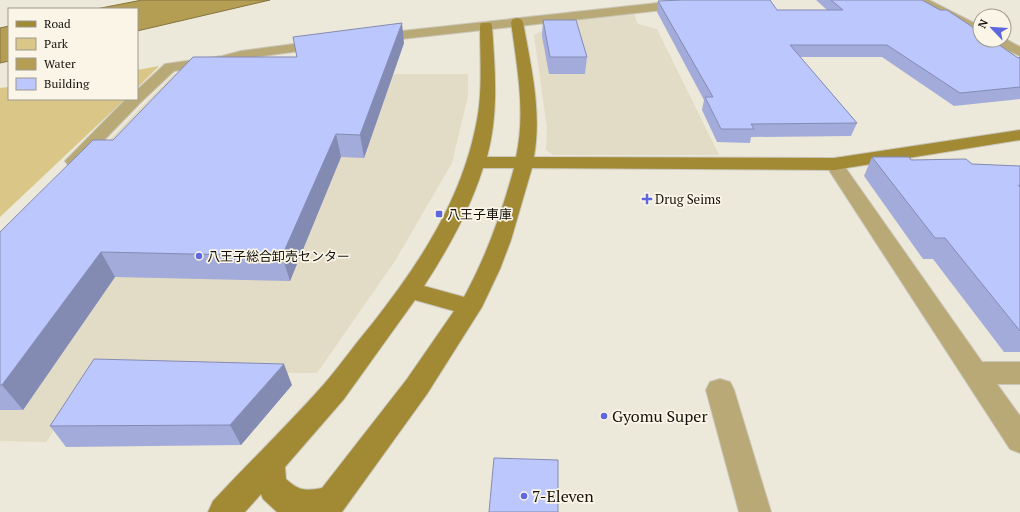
<svg xmlns="http://www.w3.org/2000/svg" width="1020" height="512" viewBox="0 0 1020 512" font-family="'PT Serif','Noto Sans JP',serif">
	<style>
		.built { fill: #e2dbc6 }
		.green { fill: #dac686 }
		.water { fill: #b49e54; stroke: #84743e }
		.lines { fill: none; stroke-linecap: round; stroke-linejoin: round }
		.street-casing { stroke: #c9c6b9; stroke-width: 2 }
		.secondary-casing { stroke: #c9c6b9; stroke-width: 2 }
		.street { fill: #b9a976; fill-rule: evenodd }
		.secondary { fill: #a28934; fill-rule: evenodd }
		.wall { fill: #a2abda }
		.shaded-wall { fill: #848bb2 }
		.building { fill: #bcc7fe; stroke: #848bb2 }
		.poi-dot { fill: #5f67df; stroke: #faf5e7; stroke-width: 1.5 }
		.labels { text-anchor: middle; stroke-width: 3.5; stroke-linejoin: round; paint-order: stroke }
		.poi-label { font-size: 13px; fill: #13110c; stroke: #faf5e7; text-anchor: start }
		.near-poi-label { font-size: 16px; fill: #13110c; stroke: #faf5e7; text-anchor: start }
	</style>
	<rect width="100%" height="100%" fill="#ece8da"/>
	<path class="built" d="M633 12 638 24 657 29 719 155H553L546 150 547 128 534 35 564 20Z
		M174 74H468V96L452 163 395 261 317 373 94 371 46 442 0 441V251Z"/>
	<path class="green" d="M159 66 137 88V70Z
		M9 87V99H125L0 217V88Z"/>
	<path class="water" d="M142 0H270L137 31V9H96Z
		M9 26V61L0 63V28Z"/>
	<g class="lines">
		<g class="street-casing">
			<path id="street" d="M685 0H723L721 3 717 4 374 42 369 41 367 38 369 35 374 34Z
				M914 0H929L980 26V35L916 3Z
				M1004 38 1020 47V56L992 43 990 40H1004Z
				M324 40 329 41 331 44 329 47 242 59 223 64 174 71 141 102 80 165 74 166 68 165 65 161 126 99H137V90L165 64 222 56 241 51Z
				M834 158 840 160 982 362H1020V384H997L1020 416V453L1010 449 825 164 828 160Z
				M720 379 730 382 734 390 771 512H739L706 390 710 382Z"/>
		</g>
		<g class="secondary-casing">
			<path id="secondary" d="M517 18 521 19 523 22C531 67 542 111 534 157L834 158 1020 130V140L834 170 532 168 511 240 500 269 482 307 427 394 342 512H277L263 499 261 494 245 512H208L213 501C250 461 289 424 325 383 341 364 356 343 372 324 419 264 461 201 476 125 483 93 480 59 480 26L481 23H491L492 26C495 70 499 113 487 157H516C526 112 517 67 511 22L513 19ZM483 168H514C502 212 486 257 464 297L424 286C448 249 470 210 483 168ZM415 300 454 311 407 379 322 488C305 491 299 491 286 479L285 467 344 399Z"/>
		</g>
		<use href="#street" class="street"/>
		<use href="#secondary" class="secondary"/>
	</g>
	<path class="wall" d="M816 0H922L1018 58 1020 57V99L954 106 882 57H800L857 123 851 136 751 137 750 143 717 142 702 110 704 100 657 12 658 1 777 10H827Z
		M543 20 587 57 585 74H549L542 36Z
		M404 43 364 158 341 157 290 281 115 277 23 410H0V232L113 140 297 57Z
		M872 157 972 164 1020 166V352H1004L933 259H923L864 176Z
		M292 385 241 445 66 447 50 426Z"/>
	<path class="shaded-wall" d="M402 23 404 43 364 158 360 135Z
		M336 134 341 157 290 281 282 256Z
		M101 252 115 277 23 410 2 385Z
		M284 364 292 385 241 445 230 425Z"/>
	<path class="building" d="M682 0H770L777 10H843L831 0H922L940 10H947L980 32V40H992L1018 58 1020 57V87L960 93 887 45H790L857 123 751 124 754 129H721L705 97H713L658 1Z
		M543 20H576L587 57H550Z
		M402 23 360 135 336 134 282 256 101 252 2 385H0V232L93 140H113L193 57H297L293 37Z
		M872 157H909L911 160 966 159 972 164 1020 166V186L1018 185 1020 187V331L945 238H935Z
		M94 359 284 364 230 425 50 426Z
		M494 458 558 460V512H489Z"/>
	<g class="poi-dot">
		<path d="M645 193h4v4h4v4h-4v4h-4v-4h-4v-4h4z"/>
		<rect x="435" y="210" width="8" height="8" rx="2"/>
		<circle cx="199" cy="256" r="4"/>
		<circle cx="604" cy="416" r="4"/>
		<circle cx="524" cy="496" r="4"/>
	</g>
	<g class="labels">
		<g class="poi-label">
			<text x="655" y="204">Drug Seims</text>
			<text x="447" y="219">八王子車庫</text>
			<text x="207" y="261">八王子総合卸売センター</text>
		</g>
		<g class="near-poi-label">
			<text x="612" y="422">Gyomu Super</text>
			<text x="532" y="502">7-Eleven</text>
		</g>
	</g>
	<rect x="8" y="8" width="130" height="92" fill="#faf5e7" stroke="#9e9a8f"/>
	<rect x="16" y="21" width="20" height="6" fill="#a28934" stroke="#9e9a8f"/>
	<text x="44" y="28" font-size="12" fill="#13110c">Road</text>
	<rect x="16" y="38" width="20" height="12" fill="#dac686" stroke="#9e9a8f"/>
	<text x="44" y="48" font-size="12" fill="#13110c">Park</text>
	<rect x="16" y="58" width="20" height="12" fill="#b49e54" stroke="#9e9a8f"/>
	<text x="44" y="68" font-size="12" fill="#13110c">Water</text>
	<rect x="16" y="78" width="20" height="12" fill="#bcc7fe" stroke="#9e9a8f"/>
	<text x="44" y="88" font-size="12" fill="#13110c">Building</text>
	<g transform="translate(992 28) rotate(295)"><circle r="19" fill="#faf5e7" stroke="#9e9a8f"/>
	<path d="M0-3L7 15L0 10L-7 15Z" fill="#5f67df"/>
	<text y="-6" font-size="11" font-weight="bold" text-anchor="middle" fill="#13110c">N</text>
	</g>
</svg>
